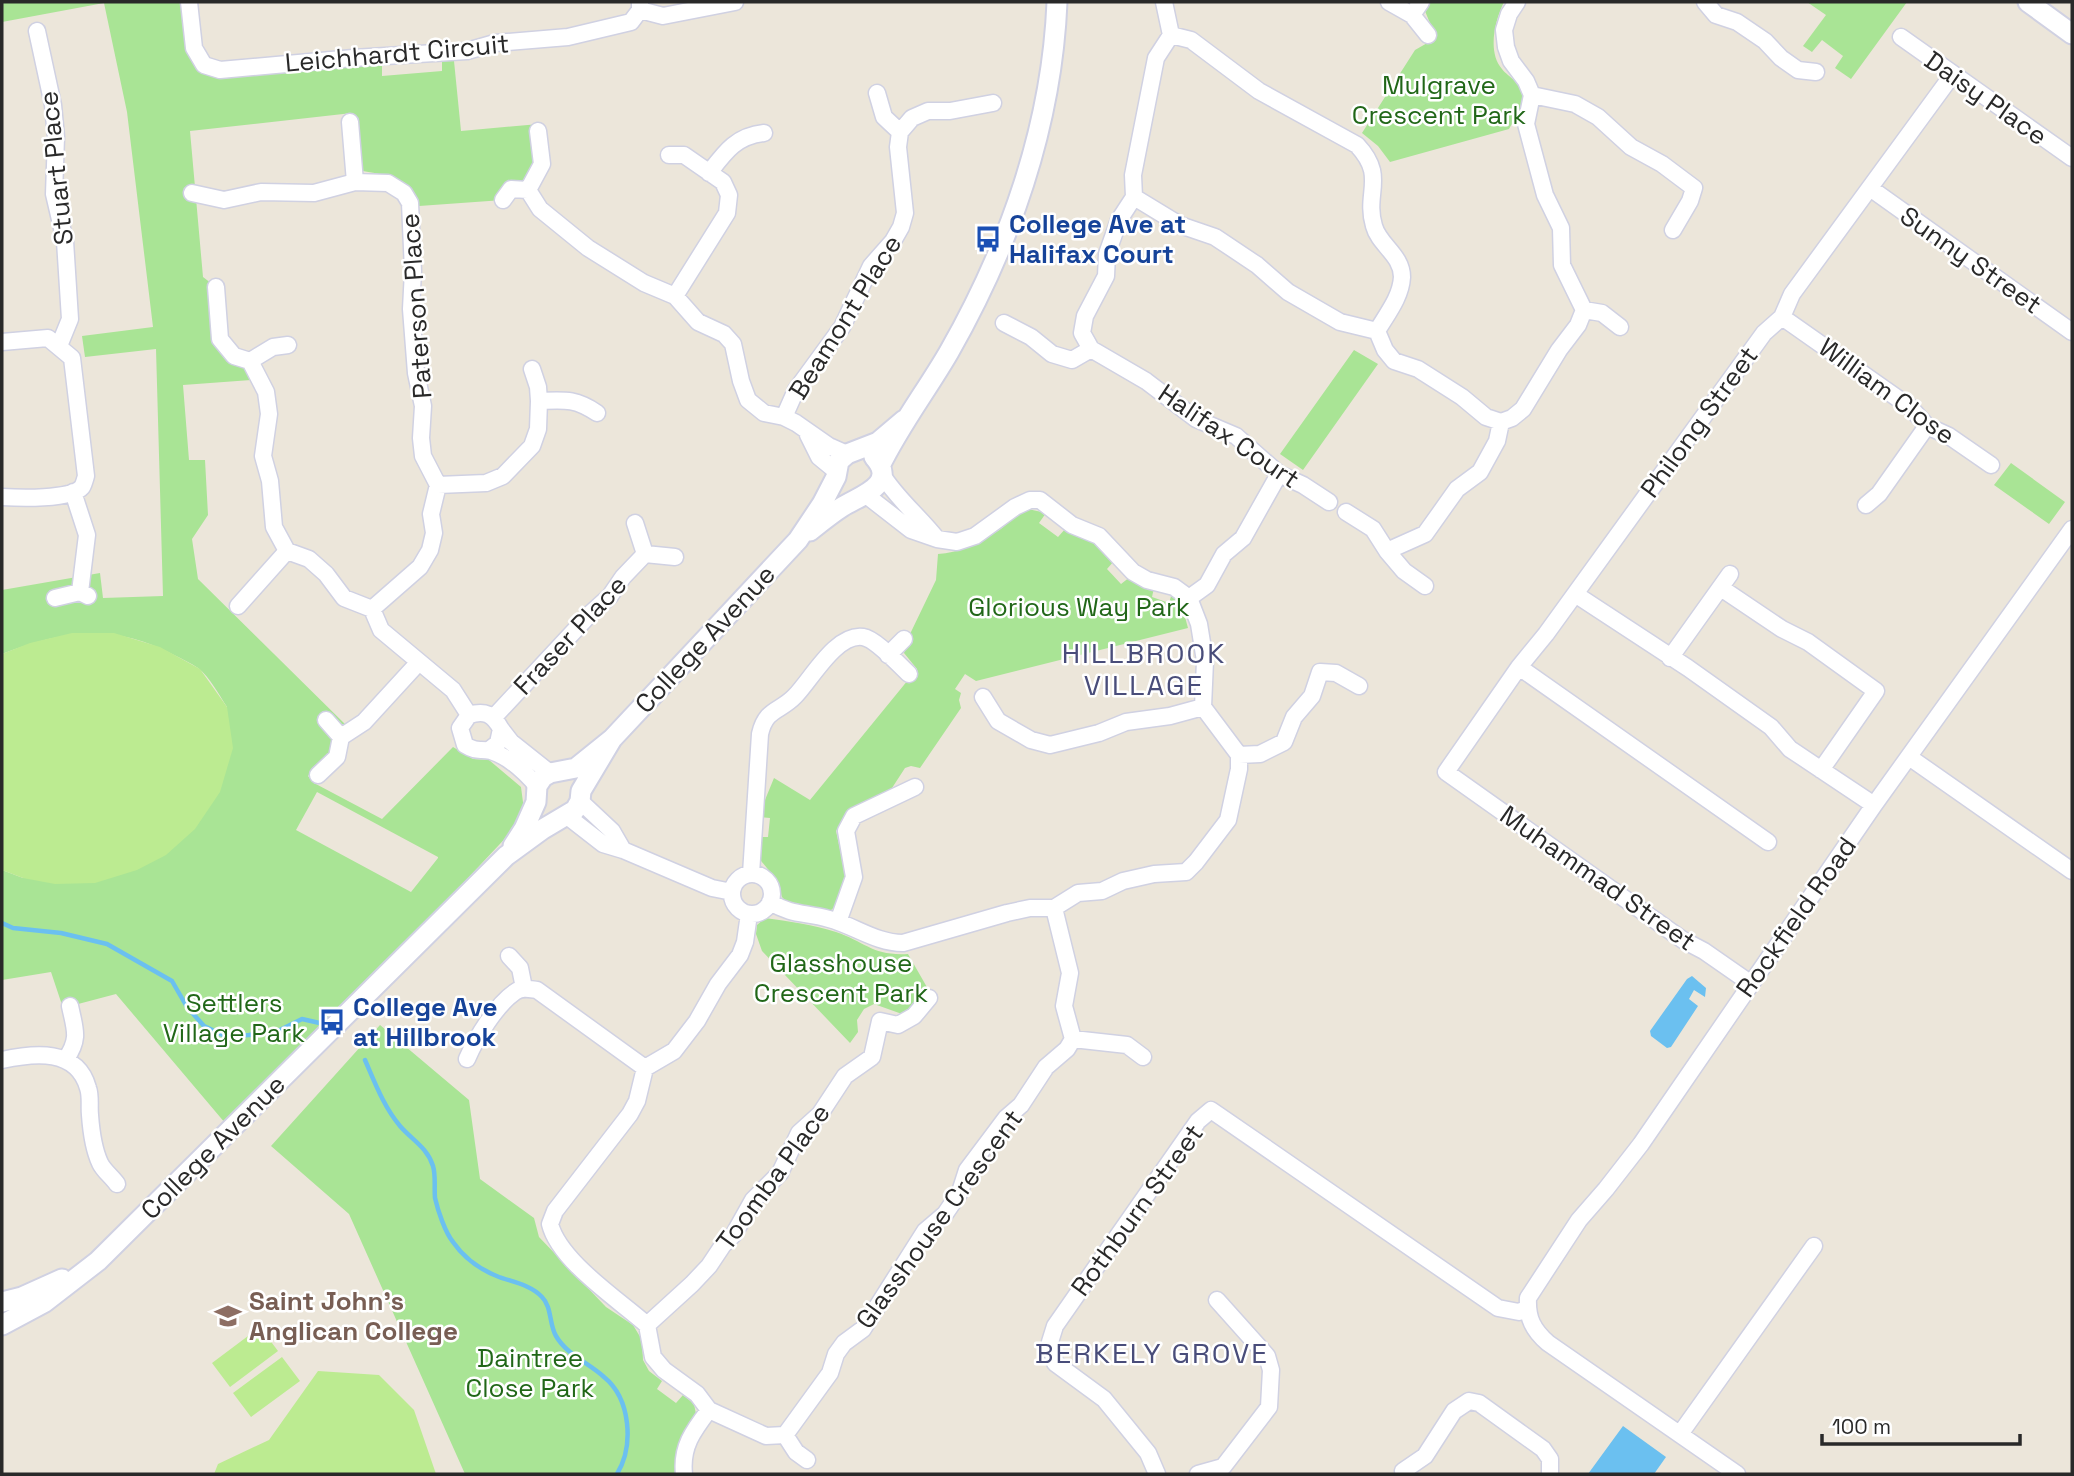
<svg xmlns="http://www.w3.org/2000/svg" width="2074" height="1476" viewBox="0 0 2074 1476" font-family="'Space Grotesk',sans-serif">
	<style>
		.green { fill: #a9e495; fill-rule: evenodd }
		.pitch { fill: #bceb91 }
		.water { fill: #6bc0f0 }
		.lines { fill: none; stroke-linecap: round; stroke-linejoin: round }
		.stream { stroke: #6bc0f0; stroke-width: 4.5 }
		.minor-casing { stroke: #d0d1e2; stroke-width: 19 }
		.tertiary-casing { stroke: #d0d1e2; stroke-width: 23 }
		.minor { stroke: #fff; stroke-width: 16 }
		.tertiary { stroke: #fff; stroke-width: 19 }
		.labels { text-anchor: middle; stroke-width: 5; stroke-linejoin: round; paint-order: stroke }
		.street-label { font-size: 26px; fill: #292929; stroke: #fff }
		.park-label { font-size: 26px; fill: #216718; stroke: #fff }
		.transit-label { font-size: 26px; font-weight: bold; fill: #164399; stroke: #fff; text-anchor: start }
		.education-label { font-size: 26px; font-weight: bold; fill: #785e54; stroke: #fff; text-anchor: start }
		.neighbourhood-label { font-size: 28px; letter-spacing: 2px; fill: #494d7a; stroke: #fff }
	</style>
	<rect width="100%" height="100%" fill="#ece6da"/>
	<path class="green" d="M2 2H189L204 65 453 51 461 131 539 124 542 164 528 190 503 200 419 206C405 178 392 176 363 171L352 113 190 131 203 277 216 287 220 339 250 361 251 380 183 385 189 460H205L208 515 192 539 198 579 351 730 308 776 314 783 382 819 453 747 473 759 489 760 521 787 524 810 515 828 231 1130 116 994 63 1008 51 972 2 980V870L23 878 227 707C219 695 210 677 198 668 191 663 182 659 174 655 114 623 63 630 2 654V590L100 573 103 598 163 596 156 349 85 357 82 336 153 327 127 112 104 3 2 22ZM442 59V71L382 76V65ZM317 792 438 857V858L411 892 296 830Z
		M1428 2H1504C1495 20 1487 52 1502 69 1509 78 1521 82 1522 94 1524 107 1515 118 1509 129L1390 162 1378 146 1362 133 1415 50 1436 38 1425 11Z
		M1807 2H1907L1851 79 1835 68 1843 56 1822 40 1812 52 1803 46 1826 15Z
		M1354 350 1378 364 1303 470 1280 454Z
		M2011 463 2065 502 2049 524 1994 485Z
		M1028 509 1046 513 1039 523 1058 537 1066 528 1093 541 1114 561 1107 569 1121 584 1130 577 1154 588 1152 597 1169 603 1172 593 1182 606 1188 628 976 681 965 674 955 689 961 693 959 700 961 708 920 768 911 766 905 768 892 788 854 809 844 818 836 831 846 877 835 907 831 910 818 912 787 903 782 897 776 879 757 856 756 837H768L770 818 758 817 774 778 810 800 917 669 904 653 910 634 936 580 938 554C958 553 979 544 996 532 1008 525 1015 513 1028 509Z
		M765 918C788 921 814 925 836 932 866 942 872 956 908 954L928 989 909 1013 902 1014 874 1004 864 1009 857 1020 858 1032 850 1043 762 951 756 934 757 925Z
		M380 1025 469 1100 480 1179 534 1218 539 1237 606 1307 633 1325 642 1340 643 1360 649 1371 662 1381 657 1389 676 1403 683 1395 694 1404 696 1414C677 1441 676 1442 680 1474H465L349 1214 271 1146Z"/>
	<path class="pitch" d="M72 633H114L160 647 200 669 227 707 233 748 220 792 195 829 166 855 137 870 95 883 55 884 23 878 2 870V654L30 643Z
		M260 1327 278 1351 230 1387 212 1363Z
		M282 1357 300 1381 251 1417 233 1393Z
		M318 1371 379 1375 414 1410 436 1474H214L218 1464 269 1440Z"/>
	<path class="water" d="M1692 976 1706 988 1705 997 1694 990 1689 999 1698 1006 1671 1047 1667 1048 1651 1036 1650 1031 1687 979Z
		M1623 1426 1666 1457 1654 1474H1588Z"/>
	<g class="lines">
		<path class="stream" d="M2 923 13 928 61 933 107 944 172 981 187 1007 204 1026 225 1036 249 1035 280 1030 302 1019 324 1024
			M365 1060C375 1083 384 1107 400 1126 412 1140 427 1147 433 1166 436 1176 434 1188 435 1198 438 1211 445 1232 453 1242 464 1258 481 1270 499 1277 513 1282 531 1285 542 1297 552 1307 549 1324 556 1336 567 1355 589 1363 604 1377 631 1399 634 1446 617 1474"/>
		<g class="minor-casing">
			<path id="minor" d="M189 2 194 48 204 65 220 70 353 58 467 51 495 43 568 37 631 22 640 10V2
				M1164 2 1171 35 1156 58 1133 175 1134 197 1180 225 1215 237 1257 265 1288 292 1340 322 1377 331 1385 350 1394 361 1418 369 1462 397 1486 417 1501 422 1512 418 1523 409 1559 350 1578 325 1584 310 1562 265 1561 228 1545 195 1526 124 1532 95 1526 81 1511 61 1506 47 1504 30 1509 14 1517 2
				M1389 2 1412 15
				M1421 2 1412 15 1428 35
				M1705 2 1716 15 1737 22 1765 41 1781 58 1798 70 1816 72
				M640 10 663 16 735 2
				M37 31 53 105 56 137 54 194 65 241 70 319 59 346
				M1171 35 1191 40 1259 91 1357 145C1387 177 1364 192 1374 226 1379 245 1402 255 1402 277 1401 297 1387 314 1377 331
				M1901 37 2072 158
				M877 93 884 117 900 132
				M1532 95 1575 104 1598 117 1631 147 1662 164 1694 188 1690 201 1673 230
				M350 122 355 182
				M669 155H684L723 182 729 195 727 213 675 296
				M709 173C725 152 736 136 764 133
				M1870 188 2072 332
				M528 190 540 209 588 248 644 283 675 296 698 322 724 334 733 344 741 381 748 400 764 413 784 417 796 423 829 446 847 454
				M528 190 542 164 538 131
				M192 193 224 200 261 192 314 193 355 182 388 183 404 193 410 203 413 271 411 309 416 373 423 406 421 438 423 456 438 485 431 514 434 533 430 550 420 567 372 609
				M1134 197 1119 220 1107 254 1106 276 1085 316 1082 333 1091 349 1146 381 1196 419 1236 436 1279 474 1303 485 1329 502
				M503 200 511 189 528 190
				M216 287 220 339 234 356 250 361
				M1584 310 1602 313 1620 327
				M1782 317 1910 407 1927 426 1949 436 1991 465
				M1004 323 1031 337 1052 354 1072 360 1091 349
				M2 342 48 338 72 358 86 476C85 479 84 484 82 487 71 500 18 498 2 497
				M288 345 273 347 250 361 266 392 269 414 263 456 270 481 274 527 287 551 309 559 326 574 344 598 372 609 381 630 453 690 469 715
				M539 401C564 400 575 398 597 413
				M784 417 796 390 842 327 871 266 893 241 901 227 905 213 898 147 900 132 912 118 928 111H950L993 103
				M808 435 819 457 836 471
				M881 473C896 498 919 516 937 539
				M438 485 486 483 503 476 532 446 538 429 539 401 538 387 532 369
				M73 492 87 535 80 592
				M1866 505 1879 494 1927 426
				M1346 512 1373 529 1387 551 1404 571 1425 586
				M635 523 645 554 675 557
				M1387 551 1425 534 1457 489 1480 472 1497 441 1501 422
				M1721 588 1782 629 1808 642 1876 691 1821 770
				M1575 594 1688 668 1771 727 1790 749 1874 805
				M55 598 80 592 88 596
				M1189 598 1207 585 1224 554 1243 538 1279 474
				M238 606 287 551
				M888 655 904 639
				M1670 658 1730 574
				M1519 667 1768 842
				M983 697 998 721 1031 740 1050 745 1099 733 1126 722 1170 716 1203 707
				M494 717 590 614 610 596 623 577 645 554
				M501 729 511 742 550 773
				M341 737 364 722 419 662
				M489 750 498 743 501 729C493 714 485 710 469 715L460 728 465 745C478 753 479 748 491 751 510 757 525 772 537 786
				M1239 755 1260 754 1284 742 1294 717 1312 696 1320 672 1336 673 1359 686
				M1909 757 2072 871
				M318 775 337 757 341 737 326 720
				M580 801 612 831 623 850
				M567 816 603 844 623 850 712 888 732 892
				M751 874 760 734C766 708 780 712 795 696 811 680 836 633 863 637 876 639 899 665 909 674
				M732 894a20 20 0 1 1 40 0a20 20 0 1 1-40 0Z
				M770 902C793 916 805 912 829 919 855 926 876 943 903 943L1007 913 1030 908H1054L1078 893 1102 891 1123 881 1154 874 1186 872 1196 862 1228 820 1239 769V755L1203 707 1205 661 1199 624 1189 598 1174 587 1147 580 1133 572 1099 536 1072 525 1040 500H1030L1015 507 975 536 957 542 937 539 911 530 866 495
				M749 914 745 942 740 955 718 984 697 1021 674 1051 645 1068 637 1101 630 1114 555 1211 550 1224C559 1261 619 1300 647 1325L653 1357 664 1370 697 1394 709 1410 766 1436 785 1435 830 1373 836 1354 844 1343 863 1329 925 1231 945 1214 960 1192 967 1170 1006 1118 1021 1105 1046 1067 1067 1049 1073 1039 1064 1006 1070 973 1054 908
				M838 922 854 877 846 831 854 816 915 787
				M509 956 520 968 524 988
				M1750 983 1704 951 1683 940 1446 772 1519 667 1546 634 1764 333 1782 317 1792 294 1953 74
				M1073 1039 1127 1045 1143 1057
				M66 1059C80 1038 75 1030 70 1006
				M467 1059C476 1038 496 1005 515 992 522 987 529 989 537 990L645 1068
				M2 1060C34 1053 77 1048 88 1088 91 1096 89 1107 90 1115 91 1129 94 1150 100 1163 103 1170 112 1177 117 1184
				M647 1325 692 1284 709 1266 723 1245 734 1234 753 1200 780 1173 799 1133 820 1114 845 1076 872 1057 880 1021 898 1025 914 1016 929 998
				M1680 1434 1814 1246
				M785 1435 796 1452 807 1460
				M1403 1471 1425 1456 1454 1411 1469 1401 1479 1403 1543 1449 1550 1459V1474
				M684 1474C681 1447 693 1431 709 1410
				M1157 1474 1148 1453 1104 1399 1055 1363 1050 1342 1055 1326 1198 1121 1211 1110 1498 1308 1519 1312 1528 1308
				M1198 1474 1223 1467 1269 1407 1271 1370 1267 1356 1217 1300
				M1737 1474 1548 1343C1533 1330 1527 1318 1528 1298L1579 1220 1606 1189 1641 1144 1874 805 2072 529"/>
		</g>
		<g class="tertiary-casing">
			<path id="tertiary" d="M2028 2 2072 34
				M880 466C900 425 927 390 949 352 1010 245 1052 125 1057 2
				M810 531C820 523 831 514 842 507 859 496 899 485 874 457
				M513 846 524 829 536 802 537 786 543 777 550 773 576 768 612 739 798 540 822 504 836 477 839 461 847 454 878 442 904 420
				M2 1302 22 1297 62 1279
				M2 1325 45 1302 98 1261 506 856 543 829 575 810 580 801 581 791 612 739"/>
		</g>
		<use href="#minor" class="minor"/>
		<use href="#tertiary" class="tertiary"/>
	</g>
	<defs>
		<g id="bus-bare" transform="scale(2.1)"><path d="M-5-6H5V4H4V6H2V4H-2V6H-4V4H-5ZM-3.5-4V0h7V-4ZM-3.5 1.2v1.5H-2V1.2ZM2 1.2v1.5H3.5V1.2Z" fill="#1a4fb4" stroke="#fff" stroke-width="2.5" paint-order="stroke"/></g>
		<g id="school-bare" transform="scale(2.1)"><path d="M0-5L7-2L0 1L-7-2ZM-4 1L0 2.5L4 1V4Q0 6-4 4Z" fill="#8d6e63" stroke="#fff" stroke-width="2.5" paint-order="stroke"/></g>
	</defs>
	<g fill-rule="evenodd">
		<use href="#bus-bare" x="988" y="239"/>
		<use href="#bus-bare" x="332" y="1022"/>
		<use href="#school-bare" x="228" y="1316"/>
	</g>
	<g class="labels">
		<g class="street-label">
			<text transform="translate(397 53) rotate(-5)" y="9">Leichhardt Circuit</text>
			<text transform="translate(1986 98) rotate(35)" y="9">Daisy Place</text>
			<text transform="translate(56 168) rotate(-96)" y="9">Stuart Place</text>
			<text transform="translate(1971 260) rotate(35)" y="9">Sunny Street</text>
			<text transform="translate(416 306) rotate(-94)" y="9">Paterson Place</text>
			<text transform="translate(845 317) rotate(-58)" y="9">Beamont Place</text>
			<text transform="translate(1887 391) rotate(36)" y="9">William Close</text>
			<text transform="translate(1699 422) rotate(-54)" y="9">Philong Street</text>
			<text transform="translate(1229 436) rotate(34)" y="9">Halifax Court</text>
			<text transform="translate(570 635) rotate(-47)" y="9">Fraser Place</text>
			<text transform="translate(705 639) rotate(-47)" y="9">College Avenue</text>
			<text transform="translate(1598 878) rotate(35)" y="9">Muhammad Street</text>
			<text transform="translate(1796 917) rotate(-55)" y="9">Rockfield Road</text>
			<text transform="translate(213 1147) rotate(-45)" y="9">College Avenue</text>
			<text transform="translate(773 1177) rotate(-54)" y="9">Toomba Place</text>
			<text transform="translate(1137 1210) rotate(-54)" y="9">Rothburn Street</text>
			<text transform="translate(939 1219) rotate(-54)" y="9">Glasshouse Crescent</text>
		</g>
		<g class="park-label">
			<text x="1439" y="94">Mulgrave<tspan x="1439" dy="30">Crescent Park</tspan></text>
			<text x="1079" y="616">Glorious Way Park</text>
			<text x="841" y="972">Glasshouse<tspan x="841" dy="30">Crescent Park</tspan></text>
			<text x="234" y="1012">Settlers<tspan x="234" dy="30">Village Park</tspan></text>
			<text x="530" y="1367">Daintree<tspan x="530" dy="30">Close Park</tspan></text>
		</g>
		<g class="transit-label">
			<text x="1009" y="233">College Ave at<tspan x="1009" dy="30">Halifax Court</tspan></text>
			<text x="353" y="1016">College Ave<tspan x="353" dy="30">at Hillbrook</tspan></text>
		</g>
		<g class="education-label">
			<text x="249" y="1310">Saint John's<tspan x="249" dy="30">Anglican College</tspan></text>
		</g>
		<g class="neighbourhood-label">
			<text x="1144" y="663">HILLBROOK<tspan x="1144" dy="32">VILLAGE</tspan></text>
			<text x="1152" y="1363">BERKELY GROVE</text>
		</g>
	</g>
	<rect width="2074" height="1476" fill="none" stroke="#292929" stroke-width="7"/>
	<path d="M1822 1434v10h198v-10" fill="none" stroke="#292929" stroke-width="3.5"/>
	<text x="1832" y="1434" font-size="21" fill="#292929" stroke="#ffffff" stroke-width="5" paint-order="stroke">100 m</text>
</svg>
